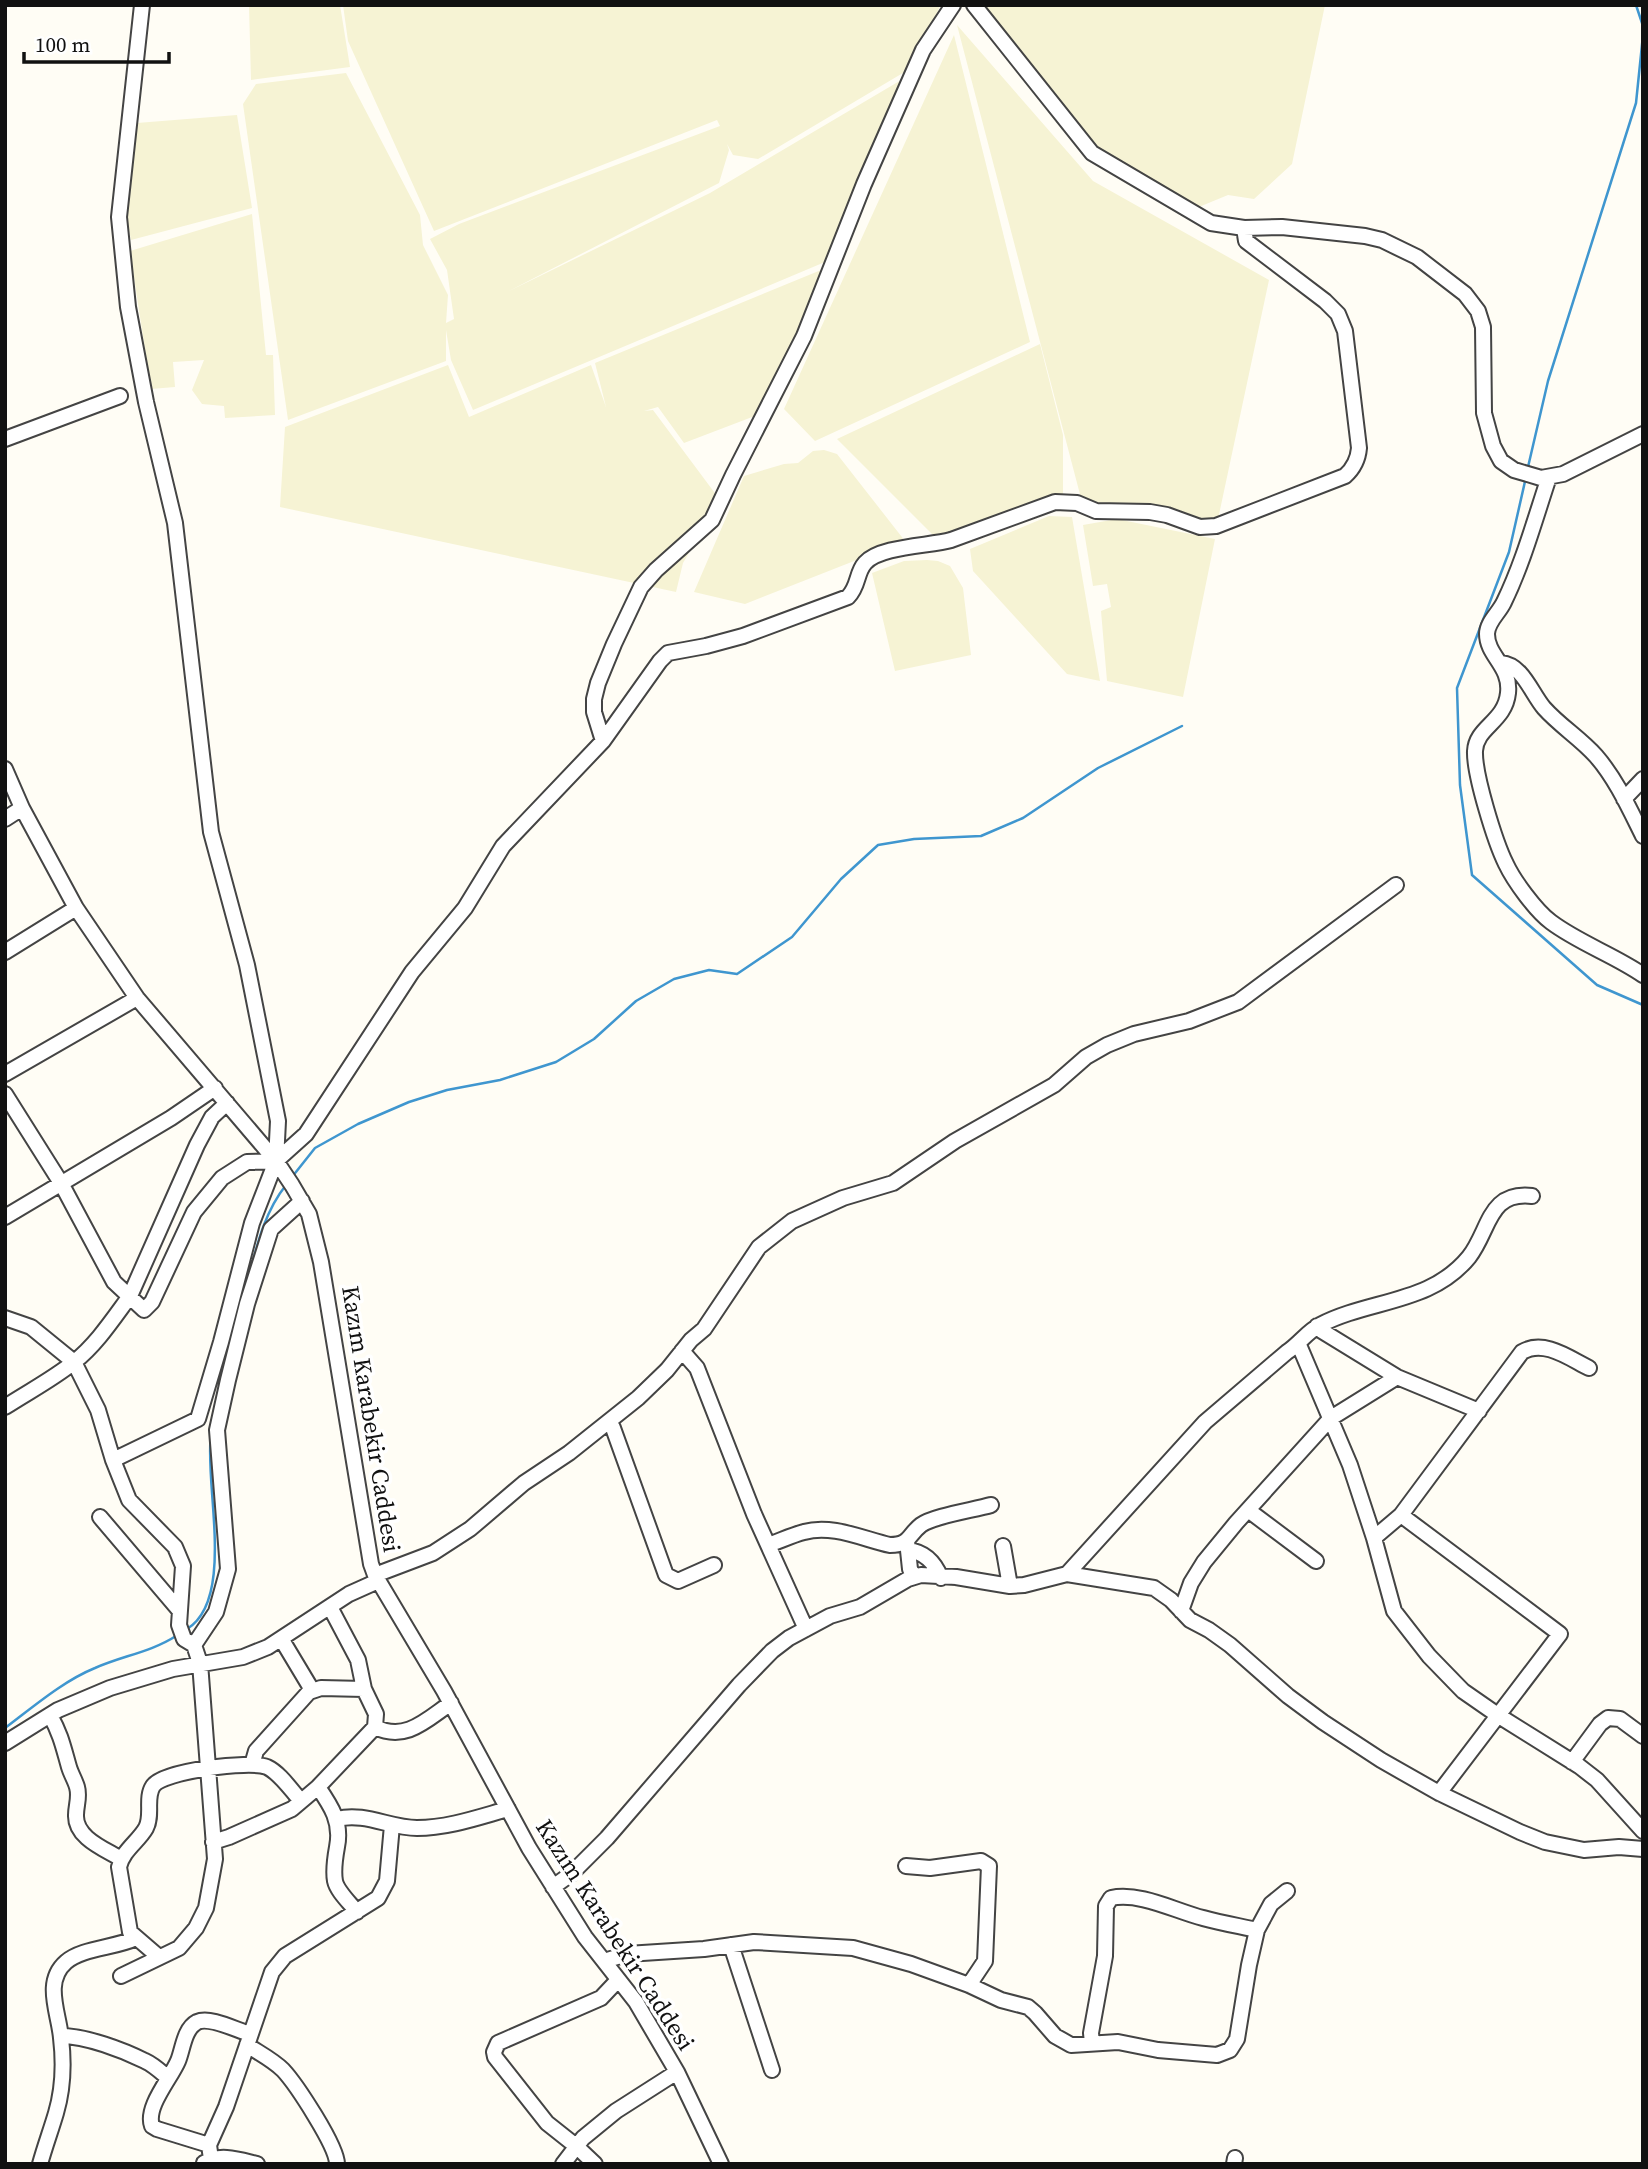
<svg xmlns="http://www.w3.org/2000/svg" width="1648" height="2169" viewBox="0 0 1648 2169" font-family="'Source Serif 4',serif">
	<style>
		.farmland { fill: #f6f3d4 }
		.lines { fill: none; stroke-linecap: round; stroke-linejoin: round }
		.stream { stroke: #3f96cf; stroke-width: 2.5 }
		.minor-casing { stroke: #444; stroke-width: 18 }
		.minor { stroke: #fff; stroke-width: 14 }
		.labels { text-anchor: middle; stroke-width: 7; stroke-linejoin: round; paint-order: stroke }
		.street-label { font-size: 24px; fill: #111; stroke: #fff }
	</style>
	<rect width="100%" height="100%" fill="#fffdf5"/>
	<path class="farmland" d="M249 5H340L350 67 251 80Z
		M343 5 940 6 913 67 758 159 733 155 727 144 729 150 719 183 507 292 710 193 908 76 825 262 473 410 451 360 446 330V361L288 420 243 104 256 84 346 73 420 215 423 245 448 295 446 323 454 319 447 270 430 239 459 224 720 126 717 120 434 231 348 41Z
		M983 5H1325L1292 164 1254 199 1228 195 1194 209 1095 152Z
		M957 25 1093 181 1269 280 1217 524 1163 509 1082 502Z
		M954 35 1030 342 815 441 784 409Z
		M237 115 252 208 131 240 127 220 137 123Z
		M252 214 266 355H273L275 415 225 418 224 406 202 404 192 390 204 360 173 362 175 387 151 389 130 251Z
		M826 268 765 412 684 443 658 407 644 411 653 410 720 500 683 563 676 592 280 507 285 427 448 365 469 417 591 365 606 407 595 363Z
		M1040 344 1063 435V495L938 540 837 439Z
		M824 450 837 454 905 541 745 604 694 592 744 476 784 464 798 463 813 451Z
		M1049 516 1072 517 1100 681 1067 674 973 571 970 549Z
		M1117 519 1215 539 1183 697 1107 681 1101 611 1111 607 1107 584 1093 586 1083 525Z
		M927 560 938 561 950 566 963 588 971 655 895 671 872 573 904 561Z"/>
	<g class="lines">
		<path class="stream" d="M1636 5 1643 26
			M1528 467 1548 381 1636 103 1643 35
			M1526 477 1509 552 1457 688 1460 785 1472 875 1597 985 1643 1005
			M292 1177 315 1148 358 1124 409 1102 447 1090 500 1080 556 1062 594 1039 636 1001 674 979 709 970 737 974 792 937 841 879 878 845 914 839 981 836 1023 818 1098 768 1182 726
			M250 1272C258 1241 266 1210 286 1185
			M187 1629C236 1599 204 1483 211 1435
			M5 1728C33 1707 63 1681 95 1668 122 1656 151 1652 176 1636"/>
		<g class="minor-casing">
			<path id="minor" d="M974 5 1092 153 1211 223 1244 228 1282 227 1365 236 1382 240 1417 257 1465 294 1478 311 1483 327 1484 413 1493 446 1501 461 1514 470 1541 478 1563 474 1643 434
				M5 439 120 396
				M1549 477C1535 519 1523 563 1504 602 1499 613 1487 622 1487 634 1487 656 1511 666 1508 693 1505 722 1476 727 1475 751 1474 774 1495 842 1506 864 1514 881 1536 911 1551 922 1579 943 1614 955 1643 975
				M1501 663C1523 665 1531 693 1544 708 1560 726 1580 738 1596 756 1616 779 1629 808 1643 836
				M603 741 594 712V699L598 683 614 644 641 587 656 570 712 520 733 475 804 336 864 184 923 50 953 5
				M5 769 22 808 76 908 137 998 276 1161 292 1185 309 1214 321 1262 371 1564 375 1575 444 1691 529 1848 585 1937 636 2002 677 2072 721 2164
				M1624 799 1643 779
				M5 819 22 808
				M5 952 76 908
				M5 1074 137 998
				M5 1094 61 1183 114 1282 144 1310 152 1302 194 1212 222 1178 247 1162 276 1161 278 1121 247 965 211 832 175 523 146 402 128 307 119 217 142 5
				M5 1217 171 1118 215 1088
				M5 1318 31 1327 74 1362 98 1410 113 1460 129 1500 175 1547 183 1566 179 1625 184 1639 194 1645 200 1663 215 1859 206 1908 196 1928 179 1948 121 1976
				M1317 1326 1322 1331 1397 1377 1479 1411
				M1299 1345 1350 1465 1374 1538 1394 1611 1429 1656 1463 1691 1499 1716 1579 1766 1597 1780 1643 1831
				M682 1351 697 1368 754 1514 806 1629
				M5 1407C28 1392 53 1379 74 1362 96 1345 113 1319 130 1296L197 1145 212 1117 227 1103
				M609 1421 613 1428 666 1575 678 1581 714 1565
				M113 1460 198 1419 221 1342 252 1223 276 1161 306 1134 412 972 465 908 503 846 603 741 660 661 668 653 706 646 743 636 848 597C859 586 856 573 865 563 880 546 930 546 951 540L1055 502 1077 503 1096 511 1150 512 1167 515 1200 527 1216 526 1345 476C1354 468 1358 460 1359 448L1345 331 1338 314 1325 301 1246 241 1244 228
				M1248 1510 1316 1561
				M1401 1515 1560 1634 1439 1793
				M100 1517 179 1610
				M1374 1538 1401 1515 1522 1352C1544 1339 1569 1358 1589 1368
				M907 1541 910 1569 914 1577
				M768 1545C780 1541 792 1535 804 1532 832 1524 863 1539 890 1545 910 1545 908 1535 921 1525 933 1516 974 1510 991 1505
				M1003 1546 1010 1586
				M908 1550C925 1552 935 1563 941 1578
				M1067 1574 1205 1422 1287 1352C1299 1344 1308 1331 1320 1325 1370 1299 1431 1304 1469 1257 1490 1230 1488 1191 1532 1196
				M375 1575 433 1553 470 1529 524 1483 569 1453 638 1398 667 1370 691 1340 704 1329 759 1247 792 1221 843 1198 893 1183 955 1141 1054 1085 1086 1057 1107 1045 1134 1034 1189 1021 1238 1002 1396 885
				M1181 1611 1191 1583 1204 1562 1236 1523 1331 1418 1397 1377
				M282 1640 312 1690
				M194 1645 216 1612 228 1569 217 1430 228 1380 247 1304 271 1229 302 1201
				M50 1715C61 1735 63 1746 69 1767 71 1774 75 1780 77 1787 80 1797 76 1805 76 1815 75 1838 105 1849 121 1859
				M375 1727C406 1742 426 1720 451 1703
				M5 1743 58 1710 110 1688 173 1669 243 1657 268 1647 349 1594 378 1581
				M1572 1762 1600 1724 1608 1718 1620 1719 1643 1736
				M252 1765 256 1751 309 1692 321 1688 364 1689
				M318 1787C331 1806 342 1822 337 1847 335 1858 333 1870 335 1881 337 1891 350 1903 357 1912
				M337 1819C365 1812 390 1828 417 1828 448 1828 479 1817 508 1809
				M213 1842 229 1837 292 1809 318 1787 375 1727 376 1714 364 1689 358 1660 330 1607
				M906 1866 930 1868 981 1861 989 1866 985 1961 969 1985
				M553 1887 571 1874 607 1838 739 1685 772 1651 789 1638 830 1616 860 1607 908 1579 921 1575 956 1577 1010 1586 1024 1585 1067 1574 1154 1588 1171 1600 1190 1620 1209 1630 1230 1645 1288 1696 1323 1722 1381 1760 1439 1793 1520 1832 1545 1842 1584 1850 1619 1847 1643 1849
				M731 1945 772 2070
				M159 1957 130 1932 119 1867C123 1850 138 1842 146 1828 153 1815 145 1798 153 1786 163 1771 250 1760 267 1767 280 1773 291 1790 301 1801
				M604 1961 627 1954 704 1949 754 1942 853 1948 911 1964 969 1985 1001 2000 1028 2007 1035 2013 1055 2036 1071 2045 1118 2042 1158 2050 1217 2055 1230 2050 1237 2039 1249 1965 1257 1930 1271 1904 1287 1891
				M61 2036C86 2036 123 2050 145 2061 154 2065 161 2072 168 2078
				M1092 2043 1091 2033 1105 1956 1106 1906 1111 1898C1141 1892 1175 1911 1203 1918 1221 1923 1239 1926 1257 1930
				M247 2045C259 2053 273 2060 283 2070 296 2084 337 2146 337 2164
				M209 2145 157 2129 152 2126C145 2107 171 2078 178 2061 183 2049 184 2029 197 2022 210 2016 236 2030 250 2034
				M211 2159 209 2145 226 2107 272 1972 285 1956 378 1898 387 1881 392 1825
				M204 2163C220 2153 240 2160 257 2164
				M40 2164C45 2146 51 2130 56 2113 63 2089 64 2063 61 2038 59 2013 43 1982 66 1962 82 1948 115 1948 136 1938
				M563 2164 583 2138 616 2111 677 2072
				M595 2164 576 2146 547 2123 495 2057 494 2052 498 2043 601 1998 618 1980
				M1234 2164 1235 2158"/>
		</g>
		<use href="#minor" class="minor"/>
	</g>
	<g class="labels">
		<g class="street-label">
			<text transform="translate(371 1419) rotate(81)" y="8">Kazım Karabekir Caddesi</text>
			<text transform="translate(615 1935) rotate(57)" y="8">Kazım Karabekir Caddesi</text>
		</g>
	</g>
	<rect width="1648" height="2169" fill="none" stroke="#111111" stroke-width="14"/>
	<path d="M24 52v10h145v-10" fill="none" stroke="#111111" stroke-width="3.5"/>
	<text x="35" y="52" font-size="21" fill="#111111" stroke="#ffffff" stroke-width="5" paint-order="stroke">100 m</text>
</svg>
